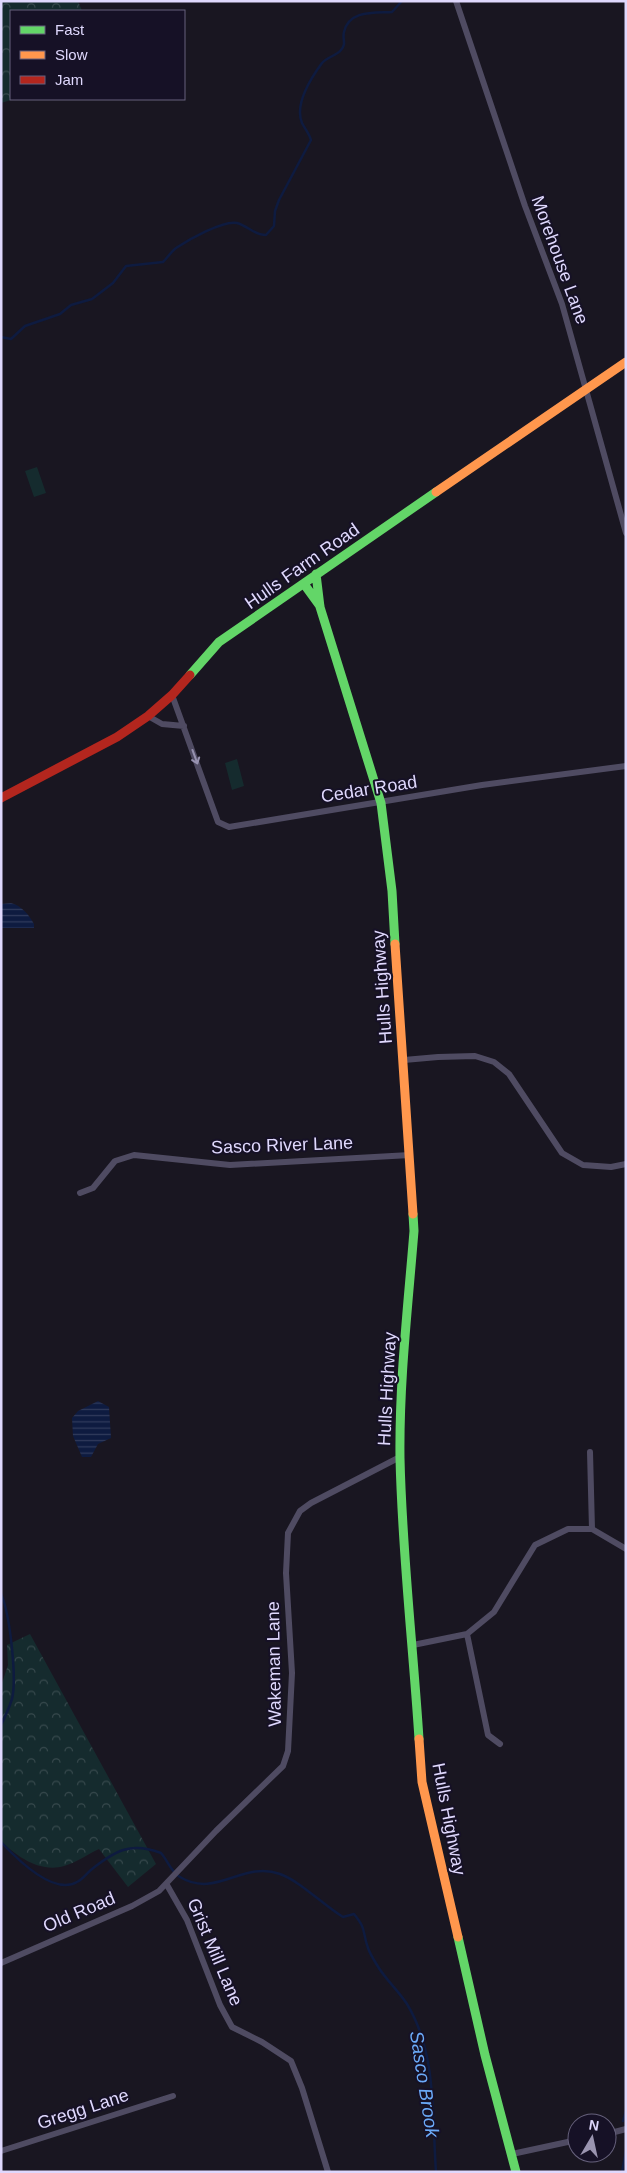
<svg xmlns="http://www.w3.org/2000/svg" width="627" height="2173" viewBox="0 0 627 2173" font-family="Arial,sans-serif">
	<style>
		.park { fill: url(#park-crowns) }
		.pitch { fill: #152b2e }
		.water { fill: url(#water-rules) }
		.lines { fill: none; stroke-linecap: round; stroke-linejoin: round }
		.stream { stroke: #0e1b40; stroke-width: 2.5 }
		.street { stroke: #4f4b62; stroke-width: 6 }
		.fast { stroke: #63d668; stroke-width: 9 }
		.slow { stroke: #ff974d; stroke-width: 9 }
		.jam { stroke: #b3261e; stroke-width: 9 }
		.oneway { stroke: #9792b0 }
		.labels { text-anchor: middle; stroke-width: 4; stroke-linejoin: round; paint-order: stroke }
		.street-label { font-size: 18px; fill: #dfd8fd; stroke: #161126 }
		.water-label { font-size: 19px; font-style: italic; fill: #6baaf8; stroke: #161126 }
	</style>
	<defs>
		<pattern id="park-crowns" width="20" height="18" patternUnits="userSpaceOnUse" patternTransform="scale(1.25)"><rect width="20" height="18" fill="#152b2e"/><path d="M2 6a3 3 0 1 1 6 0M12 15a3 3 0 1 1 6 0" fill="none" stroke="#37494d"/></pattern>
		<pattern id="water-rules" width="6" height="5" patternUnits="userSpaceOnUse" patternTransform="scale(1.25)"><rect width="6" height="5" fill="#0e1b40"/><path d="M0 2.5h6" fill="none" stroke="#313b5c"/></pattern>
	</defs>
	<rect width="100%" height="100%" fill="#191621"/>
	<path class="park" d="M1 1H78L82 11H11V99H14L1 103Z
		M30 1634 156 1864 128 1887 99 1849C88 1854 76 1863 64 1866 41 1873 17 1857 1 1841V1686L8 1665 7 1645Z"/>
	<path class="pitch" d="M37 467 46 493 34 497 25 471Z
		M237 759 244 786 232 790 225 763Z"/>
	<path class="water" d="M11 903C21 905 30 916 34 924V928H1V904Z
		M98 1401 109 1407 111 1438 98 1444 91 1457H82L73 1436 72 1418 78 1411Z"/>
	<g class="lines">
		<path class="stream" d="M1 337 11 339 25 326 60 314 71 305 92 299 113 283 126 266 163 262C167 258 171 252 176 248 188 240 223 220 237 223 248 226 254 235 266 235L274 226 275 211 279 200 311 140C309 133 305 129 302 123 294 104 311 78 322 63 327 57 336 56 341 50 347 43 342 40 344 32 349 10 374 13 392 12L402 1
			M1 1594C10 1614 17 1678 12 1699 9 1708 5 1717 1 1725
			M1 1842C16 1858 53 1896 77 1882 83 1879 87 1873 92 1869 116 1850 131 1842 161 1853 168 1861 171 1872 180 1877 216 1899 243 1860 280 1874 300 1881 323 1905 343 1917L354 1914C367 1930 362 1931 368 1948 370 1954 374 1960 377 1965 385 1979 398 1990 407 2004 437 2053 432 2117 436 2172
			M623 2121 626 2111
			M622 2172 626 2151"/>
		<path class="street" d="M456 1 525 206 562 304 626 533
			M172 695 218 822 229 827 482 785 626 766
			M148 716 162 724 184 726
			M404 1060 438 1057 475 1056 494 1062 509 1074 562 1153 583 1165 611 1167 626 1164
			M80 1193 93 1188 115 1161 134 1155 230 1165 410 1155
			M590 1452 592 1529
			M467 1634 488 1735 500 1744
			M413 1645 467 1634 494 1612 535 1545 568 1529H592L626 1549
			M167 1885 187 1920 220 2005 232 2027 262 2042 291 2061 302 2088 328 2172
			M1 1963 132 1906 159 1891 216 1831 283 1766 288 1751 292 1673 286 1573 288 1533 300 1511 311 1503 400 1457
			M607 2134 626 2129
			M1 2151 173 2096
			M512 2154 577 2140"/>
		<path class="fast" d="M316 574 320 607 381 803 392 891 395 944
			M304 584 320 606
			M190 675 219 642 436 492
			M413 1214 414 1231C408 1306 399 1383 400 1458 402 1552 413 1645 419 1739
			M458 1937 485 2055 516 2172"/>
		<path class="slow" d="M436 492 626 362
			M395 944 413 1214
			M419 1739 422 1782 458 1937"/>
		<path class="jam" d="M1 798 117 737 148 716 172 695 190 675"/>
	</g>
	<defs><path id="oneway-shaft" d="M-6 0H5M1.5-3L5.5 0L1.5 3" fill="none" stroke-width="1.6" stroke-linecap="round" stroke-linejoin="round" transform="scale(1.25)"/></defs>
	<use class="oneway" href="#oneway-shaft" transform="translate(195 757) rotate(70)"/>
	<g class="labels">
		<g class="street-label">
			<text transform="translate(560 260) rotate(70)" y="6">Morehouse Lane</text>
			<text transform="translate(302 566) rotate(-35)" y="6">Hulls Farm Road</text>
			<text transform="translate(369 789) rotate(-9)" y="6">Cedar Road</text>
			<text transform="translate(382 987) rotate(-94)" y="6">Hulls Highway</text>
			<text transform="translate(282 1145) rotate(-2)" y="6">Sasco River Lane</text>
			<text transform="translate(387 1389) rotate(-87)" y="6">Hulls Highway</text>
			<text transform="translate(274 1664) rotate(-91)" y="6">Wakeman Lane</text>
			<text transform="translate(449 1819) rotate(79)" y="6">Hulls Highway</text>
			<text transform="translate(79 1912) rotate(-23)" y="6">Old Road</text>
			<text transform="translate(215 1952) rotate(67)" y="6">Grist Mill Lane</text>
			<text transform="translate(83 2109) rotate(-18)" y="6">Gregg Lane</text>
		</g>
		<g class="water-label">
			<text transform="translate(425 2084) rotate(81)" y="7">Sasco Brook</text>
		</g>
	</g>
	<rect width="627" height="2173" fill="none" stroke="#dfd8fd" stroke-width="5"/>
	<rect x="10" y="10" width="175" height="90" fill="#161126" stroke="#66617c"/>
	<rect x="20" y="26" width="25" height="8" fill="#63d668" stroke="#66617c"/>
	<text x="55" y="35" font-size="15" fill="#dfd8fd">Fast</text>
	<rect x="20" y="51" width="25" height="8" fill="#ff974d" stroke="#66617c"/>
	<text x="55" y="60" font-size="15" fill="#dfd8fd">Slow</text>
	<rect x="20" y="76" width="25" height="8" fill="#b3261e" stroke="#66617c"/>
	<text x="55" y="85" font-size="15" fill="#dfd8fd">Jam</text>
	<g transform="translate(592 2138) rotate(9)"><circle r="24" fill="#161126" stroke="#66617c"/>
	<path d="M0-4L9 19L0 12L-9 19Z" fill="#9a94b0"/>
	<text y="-8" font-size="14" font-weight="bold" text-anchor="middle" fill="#dfd8fd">N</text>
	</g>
</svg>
